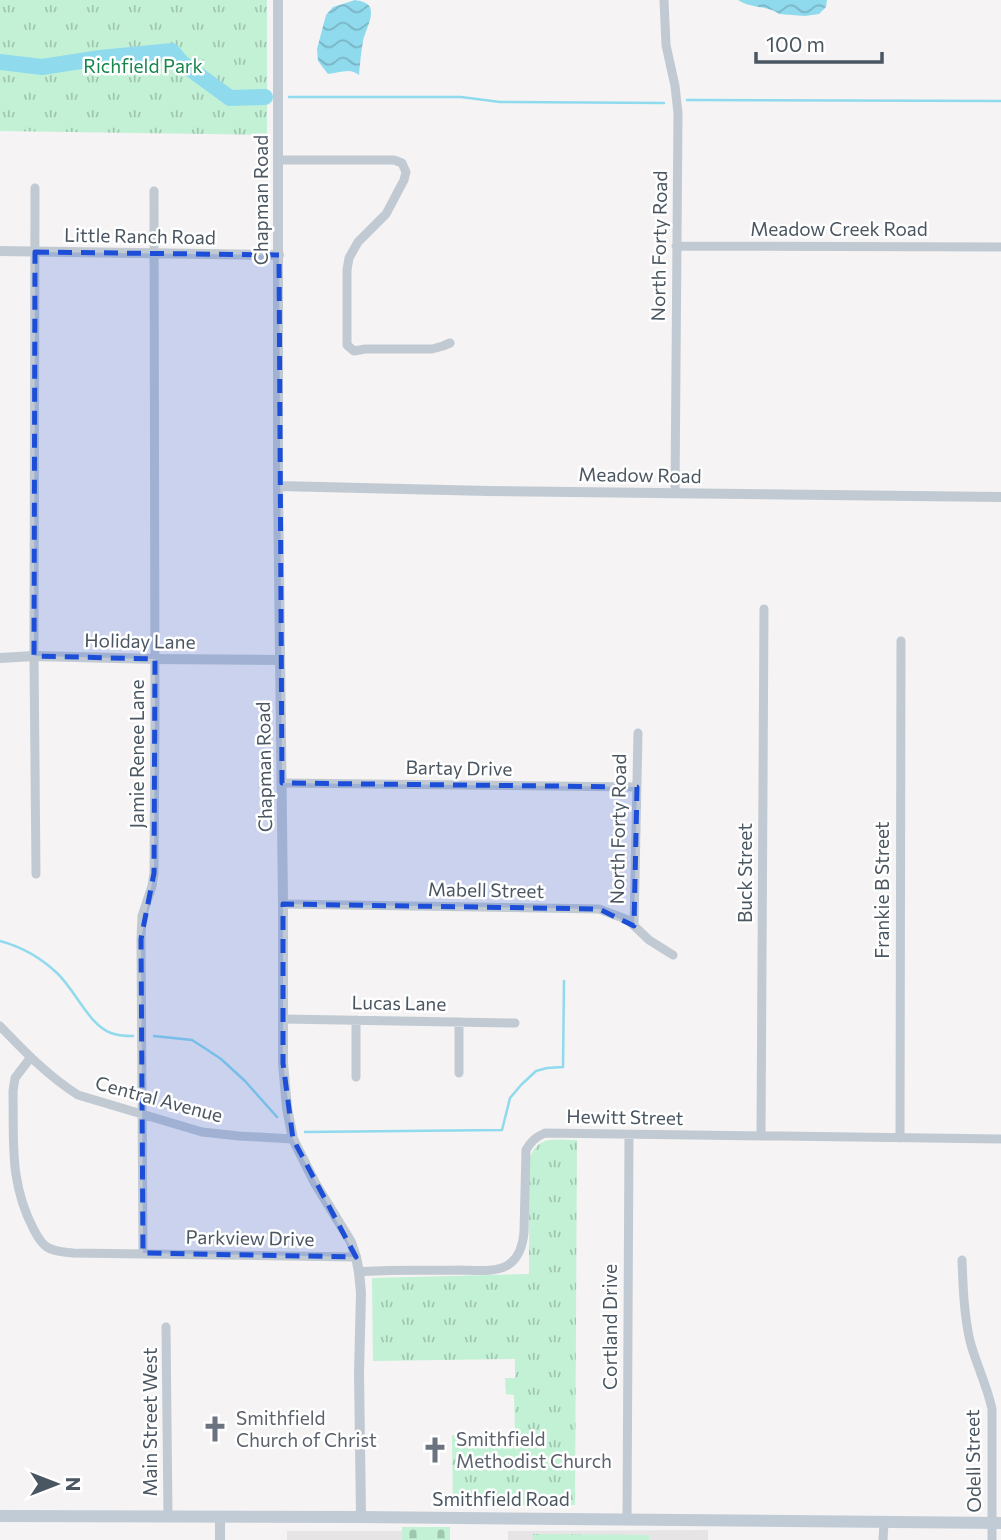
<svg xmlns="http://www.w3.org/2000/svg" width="1001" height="1540" viewBox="0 0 1001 1540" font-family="Commissioner,sans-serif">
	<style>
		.education { fill: #e6e4e5 }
		.grass { fill: url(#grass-tufts) }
		.cemetery { fill: url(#cemetery-stones) }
		.water { fill: url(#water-waves) }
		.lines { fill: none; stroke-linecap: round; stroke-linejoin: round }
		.stream { stroke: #90daee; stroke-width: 2.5 }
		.river { stroke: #90daee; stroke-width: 16 }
		.minor { stroke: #c1cad2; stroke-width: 9 }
		.tertiary { stroke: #c1cad2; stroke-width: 10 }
		.secondary { stroke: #c1cbd6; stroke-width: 12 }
		.marked { fill: #1d4ed8; fill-opacity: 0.2; stroke: #1d4ed8; stroke-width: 5; stroke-dasharray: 14 9; stroke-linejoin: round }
		.labels { text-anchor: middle; stroke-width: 5; stroke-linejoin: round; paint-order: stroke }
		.park-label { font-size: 19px; fill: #17864f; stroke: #fff }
		.street-label { font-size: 19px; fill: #4a5661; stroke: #fff }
		.worship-label { font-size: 19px; fill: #5b616d; stroke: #fff; text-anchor: start }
	</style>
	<defs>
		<pattern id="grass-tufts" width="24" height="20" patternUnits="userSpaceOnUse" patternTransform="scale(1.75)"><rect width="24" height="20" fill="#c3f1d5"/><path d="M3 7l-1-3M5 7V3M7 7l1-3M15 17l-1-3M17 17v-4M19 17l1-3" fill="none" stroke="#a0c6b0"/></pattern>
		<pattern id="cemetery-stones" width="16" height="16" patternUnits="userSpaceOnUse" patternTransform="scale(1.75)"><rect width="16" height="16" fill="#c3f1d5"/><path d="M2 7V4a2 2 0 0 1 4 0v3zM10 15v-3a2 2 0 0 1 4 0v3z" fill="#a0c6b0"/></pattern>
		<pattern id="water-waves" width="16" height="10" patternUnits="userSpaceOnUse" patternTransform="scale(1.75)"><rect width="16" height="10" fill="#90daee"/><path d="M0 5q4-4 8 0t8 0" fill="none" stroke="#78b4c4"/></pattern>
	</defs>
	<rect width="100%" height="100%" fill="#f5f3f3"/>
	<path class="education" d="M708 1530V1540H508V1531Z
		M287 1531H402V1540H287Z"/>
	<path class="grass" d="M0 0H267V135L0 131Z
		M577 1140 575 1505 453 1506 452 1435 515 1434 514 1395 506 1394 505 1378H515V1359L373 1361 372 1278 529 1274V1160C538 1134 554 1140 577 1140Z
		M532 1534 649 1535V1540H533Z"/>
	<path class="cemetery" d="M402 1527H450V1540H402Z"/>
	<path class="water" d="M355 0C360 1 367 2 370 7 374 17 365 31 363 41 361 52 360 64 359 75 350 67 339 73 328 74L318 61 317 49 326 15 333 7Z
		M738 0H827L826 7 819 14 805 16 779 14C768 5 751 9 738 0Z"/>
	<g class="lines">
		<path class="stream" d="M289 97H461L500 102 664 103
			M687 100 1001 101
			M0 941C22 947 40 957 57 973 76 991 88 1024 111 1033 118 1036 126 1036 133 1036
			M154 1036 192 1040 206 1049 221 1059 245 1081 277 1117
			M305 1132 502 1130 510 1098 521 1085 536 1071 547 1068 563 1067 564 981"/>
		<path class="river" d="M0 62 42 67 100 58 172 51 182 63 230 98 265 97"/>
		<path class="minor" d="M664 0 666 45 675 86 678 113 675 493
			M279 160H394L402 163 406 172 404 180 386 214 358 242 349 258 347 270V345L354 351 365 349H432L443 346 450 343
			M35 188 34 656 36 874
			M676 246 1001 247
			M282 783 637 787
			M283 904 599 909 628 920 649 940 673 955
			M634 926 638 733
			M283 1019 515 1023
			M0 1026C24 1051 48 1076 78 1095L202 1132 239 1136 293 1139
			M31 1057 15 1078 13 1091C14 1142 9 1183 34 1230 37 1236 41 1243 47 1247 54 1252 65 1252 73 1253L356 1257
			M459 1073V1022
			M356 1077V1020
			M761 1136 764 609
			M900 1138 901 641
			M143 1253 141 939 142 916 152 886 154 873 155 719 154 191
			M962 1260C963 1287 964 1315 970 1341 976 1364 987 1385 992 1409V1540
			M359 1272C392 1269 426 1271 459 1270 473 1270 495 1273 508 1265 519 1258 523 1244 524 1232L526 1150C531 1141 536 1137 545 1133L1001 1139
			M166 1327 168 1517
			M627 1519 629 1135
			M883 1540 884 1523"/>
		<path class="tertiary" d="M278 0V486L283 904V1063L287 1108 293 1139 315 1183 351 1242 356 1257 359 1272 361 1293 359 1372 361 1517
			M0 251 279 255
			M278 486 488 491 1001 497
			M0 658 34 656 155 659 279 660
			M220 1517V1540"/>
		<path class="secondary" d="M0 1516 361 1517 1001 1523"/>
	</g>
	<path class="marked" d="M35 252 279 255 282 783 637 787 634 926 599 909 283 904V1063L293 1139 356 1257 143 1253 141 939 154 873 155 659 34 656Z"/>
	<defs>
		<g id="church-bare" transform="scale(2.1)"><path d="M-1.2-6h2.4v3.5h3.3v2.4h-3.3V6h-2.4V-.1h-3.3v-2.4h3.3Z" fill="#6b7280" stroke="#fff" stroke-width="2.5" paint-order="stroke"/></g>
	</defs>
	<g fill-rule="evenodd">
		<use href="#church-bare" x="215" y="1429"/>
		<use href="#church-bare" x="435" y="1450"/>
	</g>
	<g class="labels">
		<g class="park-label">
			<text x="143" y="73">Richfield Park</text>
		</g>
		<g class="street-label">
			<text transform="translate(261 200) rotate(-90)" y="7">Chapman Road</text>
			<text x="839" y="236">Meadow Creek Road</text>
			<text transform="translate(140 236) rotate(1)" y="7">Little Ranch Road</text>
			<text transform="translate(659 246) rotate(-89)" y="7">North Forty Road</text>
			<text transform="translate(640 475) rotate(1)" y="7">Meadow Road</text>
			<text transform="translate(140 641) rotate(1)" y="7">Holiday Lane</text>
			<text transform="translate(137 754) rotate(-90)" y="7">Jamie Renee Lane</text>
			<text transform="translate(264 767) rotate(-91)" y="7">Chapman Road</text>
			<text transform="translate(459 768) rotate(1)" y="7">Bartay Drive</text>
			<text transform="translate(618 829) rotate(-89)" y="7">North Forty Road</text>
			<text transform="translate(745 873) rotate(-90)" y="7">Buck Street</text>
			<text transform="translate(486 890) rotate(1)" y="7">Mabell Street</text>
			<text transform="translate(882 890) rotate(-90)" y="7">Frankie B Street</text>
			<text transform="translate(399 1003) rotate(1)" y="7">Lucas Lane</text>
			<text transform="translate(159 1099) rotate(15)" y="7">Central Avenue</text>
			<text transform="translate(625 1117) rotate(1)" y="7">Hewitt Street</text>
			<text transform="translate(250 1238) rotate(1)" y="7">Parkview Drive</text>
			<text transform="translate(610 1327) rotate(-90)" y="7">Cortland Drive</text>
			<text transform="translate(150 1422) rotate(-90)" y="7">Main Street West</text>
			<text transform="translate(973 1461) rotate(-91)" y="7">Odell Street</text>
			<text x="501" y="1506">Smithfield Road</text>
		</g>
		<g class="worship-label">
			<text x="236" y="1425">Smithfield<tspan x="236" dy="22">Church of Christ</tspan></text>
			<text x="456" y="1446">Smithfield<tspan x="456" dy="22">Methodist Church</tspan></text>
		</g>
	</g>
	<g transform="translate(56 1484) rotate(90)" stroke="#ffffff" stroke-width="5" paint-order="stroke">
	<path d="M0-5L12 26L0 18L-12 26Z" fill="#4a5661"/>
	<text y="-10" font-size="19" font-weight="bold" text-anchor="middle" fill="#4a5661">N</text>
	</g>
	<path d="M756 52v10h126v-10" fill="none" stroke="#4a5661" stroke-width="3.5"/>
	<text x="766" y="52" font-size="21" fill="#4a5661" stroke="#ffffff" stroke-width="5" paint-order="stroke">100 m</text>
</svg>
